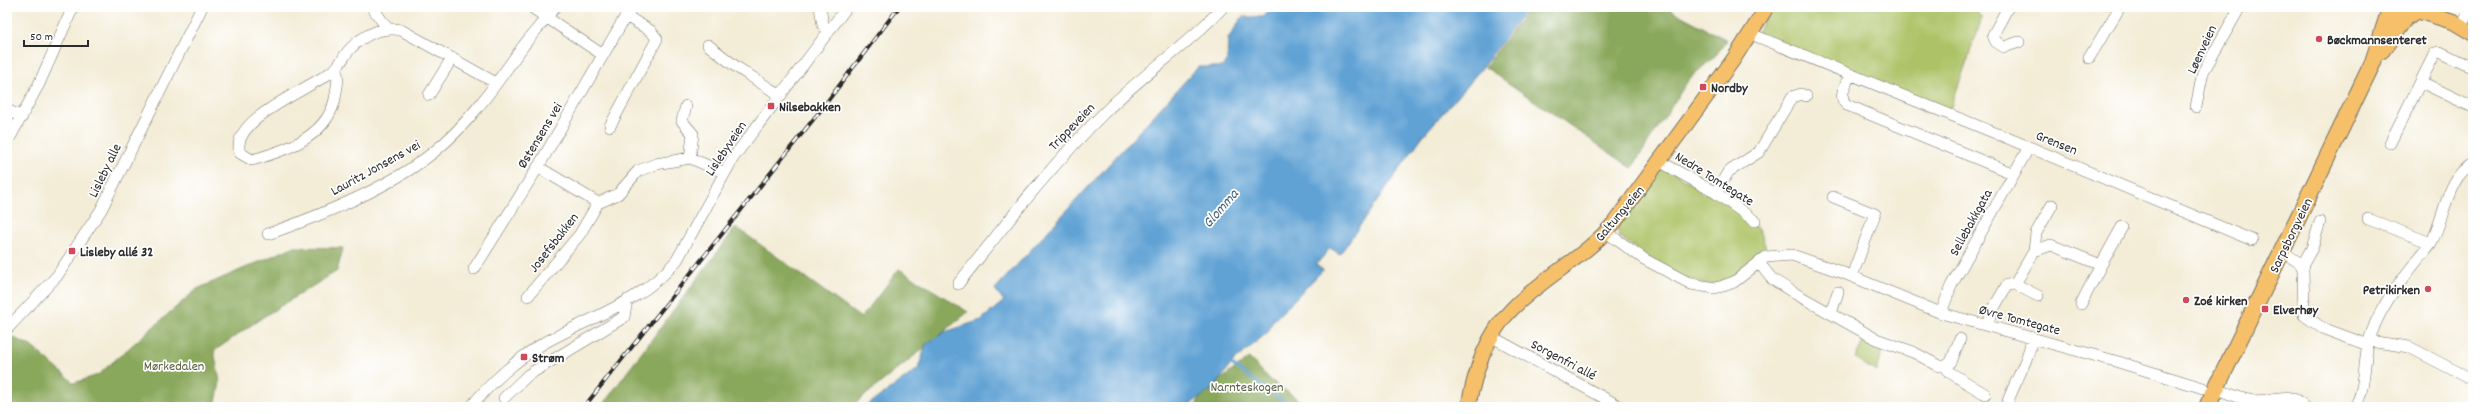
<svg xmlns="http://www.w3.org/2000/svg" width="2480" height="414" viewBox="0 0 2480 414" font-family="Dekko,sans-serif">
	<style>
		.green { fill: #adc266; stroke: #6c7648 }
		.forest { fill: #8aa85b; stroke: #5a6a43 }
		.water { fill: #61a2d4; stroke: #466680 }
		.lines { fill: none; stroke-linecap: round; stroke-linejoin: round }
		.stream { stroke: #61a2d4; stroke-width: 2.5 }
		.minor-casing { stroke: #716f67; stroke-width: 12 }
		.major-casing { stroke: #716f67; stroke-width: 16 }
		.highway-casing { stroke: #716f67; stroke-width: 18 }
		.minor { stroke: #fff; stroke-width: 11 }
		.major { stroke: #f6c06b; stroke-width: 14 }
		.highway { stroke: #f6c06b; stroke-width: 16 }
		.rail-casing { stroke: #2b2b2b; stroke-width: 4 }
		.rail { stroke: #fff; stroke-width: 2.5; stroke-dasharray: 8; stroke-linecap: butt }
		.poi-dot { fill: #d1495b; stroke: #fff; stroke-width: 1.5 }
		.labels { text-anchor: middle; stroke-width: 3.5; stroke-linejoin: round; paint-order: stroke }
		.poi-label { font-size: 14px; font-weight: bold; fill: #2b2b2b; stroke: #fff; text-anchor: start }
		.street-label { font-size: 14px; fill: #2b2b2b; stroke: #fff }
		.park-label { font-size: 14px; fill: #586040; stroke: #fff }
		.water-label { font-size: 15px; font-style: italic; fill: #436177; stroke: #fff }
	</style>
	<rect width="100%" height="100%" fill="#fff"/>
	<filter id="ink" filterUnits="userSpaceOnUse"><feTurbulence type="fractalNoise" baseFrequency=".025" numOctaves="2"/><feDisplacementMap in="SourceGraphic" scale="8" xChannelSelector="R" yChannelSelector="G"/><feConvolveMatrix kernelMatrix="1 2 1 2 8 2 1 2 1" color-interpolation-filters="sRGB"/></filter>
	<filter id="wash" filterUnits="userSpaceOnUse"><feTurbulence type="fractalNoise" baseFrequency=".012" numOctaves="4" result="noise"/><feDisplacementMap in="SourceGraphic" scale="16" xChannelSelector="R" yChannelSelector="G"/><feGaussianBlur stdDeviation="0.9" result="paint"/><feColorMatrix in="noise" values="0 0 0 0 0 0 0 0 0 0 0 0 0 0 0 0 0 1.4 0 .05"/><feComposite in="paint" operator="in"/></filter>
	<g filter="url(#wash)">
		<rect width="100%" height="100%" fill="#f3ecd6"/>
		<path class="green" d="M1771 7H1972L1982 18 1949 112 1756 34Z
			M1665 168C1687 181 1745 210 1758 230 1763 236 1765 246 1767 253 1755 262 1741 276 1728 282 1696 295 1643 254 1619 236L1617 225 1659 169Z
			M1866 336 1883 344 1876 372 1855 358Z"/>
		<path class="forest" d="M1530 7H1665L1727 40 1714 57 1689 79 1632 168 1485 67Z
			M736 227 861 318 899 269 968 312 851 407H601Z
			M293 247 343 248 337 271 263 317 214 351 220 382 215 407H7L8 335 31 346 74 383 98 375 197 289Z
			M1249 358 1272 381 1309 407H1195L1202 394Z"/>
		<path class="water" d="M1271 7H1528L1482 68 1422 137 1340 254 1330 248 1316 265 1323 270 1272 322 1269 331 1231 364 1215 387 1192 403 1190 407H865L918 369 926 344 945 332 981 320 1004 301 995 289 1198 67H1222L1227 61 1228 39 1242 17H1264Z"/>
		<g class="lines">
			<path class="stream" d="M1231 364 1292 407"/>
		</g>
	</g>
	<g filter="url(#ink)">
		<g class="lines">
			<g class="minor-casing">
				<path id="minor" d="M372 7 387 28
					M531 7 603 55
					M820 7 823 25 828 33
					M2008 7 1993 35 1996 42 2004 47 2019 42
					M2462 27 2471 7
					M1751 34 2005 137 2252 240
					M708 45 735 66 781 96
					M2089 58 2120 7
					M335 69C340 77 337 84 336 93 331 135 288 150 252 160L240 153C228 119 315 87 335 69 341 64 344 55 350 49 363 35 382 26 401 30L496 83
					M1850 75C1846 85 1837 97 1847 105L2014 174
					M2421 82 2473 107
					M429 95 452 58
					M686 106 682 121 693 134 690 158
					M2196 107 2203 72 2240 7
					M7 110 22 117
					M610 126 657 39 651 31 626 16
					M7 143 39 84 73 7
					M2390 143 2435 53 2440 52 2473 68
					M1659 161 1716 193 1755 221
					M538 167 598 203
					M1716 193 1728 172 1759 152 1792 97 1801 94 1806 96
					M1833 197 1875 214 1852 276
					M2368 219 2431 243
					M1606 232 1644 259 1691 284 1715 288 1723 286 1734 282 1766 257 1792 255 1841 272 1941 313 2115 361 2203 388
					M268 234C322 215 390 188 435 151 471 122 497 82 524 45 534 32 545 20 555 7
					M2034 251 2036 233 2052 205
					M2282 252 2300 263 2303 269 2304 315 2322 328 2368 345
					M1759 263 1772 279 1796 294 1876 339 1913 352 1939 366H1946L1951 362 1960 339
					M2101 265 2122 227
					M2302 266 2312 248 2320 222
					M474 269 538 167 631 7
					M958 284C1006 224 1052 164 1106 111 1143 74 1187 46 1223 7
					M2015 284 2038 296
					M528 296 580 234 598 203 618 194 638 171 656 164 690 158 725 173
					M1831 313 1838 292
					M1941 313 1951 286 2029 147
					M1987 325 1992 311 2007 285 2015 284 2034 251 2051 245 2101 265 2081 304
					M7 329 57 276 101 210 202 7
					M1492 337 1621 407
					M2369 341 2409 347 2473 380
					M1946 366 1949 372 1985 394
					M2216 389C2226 392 2238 398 2249 400 2271 405 2285 387 2305 407
					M504 398 528 375 624 317 627 300
					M471 407C490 383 517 359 544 343 589 318 644 301 677 260L733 158 847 7
					M2006 407C2013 384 2029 361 2032 337
					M2355 407C2366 388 2363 366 2368 345 2377 306 2407 274 2431 243 2445 218 2446 178 2473 163"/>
			</g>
			<g class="major-casing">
				<path id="major" d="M2417 11 2453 22 2473 34
					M1468 407C1475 372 1486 334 1513 308 1544 277 1585 257 1614 223L1733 60 1767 7"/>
			</g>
			<g class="highway-casing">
				<path id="highway" d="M2396 13 2412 14 2421 7
					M2382 50 2407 15
					M2207 407 2373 62 2390 9"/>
			</g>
			<use href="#minor" class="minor"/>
			<use href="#major" class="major"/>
			<use href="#highway" class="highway"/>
			<g class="rail-casing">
				<path id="rail" d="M584 407 820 111 899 7"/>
			</g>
			<use href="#rail" class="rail"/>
		</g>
	</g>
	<g class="poi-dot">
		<circle cx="2319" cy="39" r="4"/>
		<rect x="1699" y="83" width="8" height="8" rx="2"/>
		<rect x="767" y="102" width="8" height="8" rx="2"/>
		<rect x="68" y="247" width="8" height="8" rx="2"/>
		<circle cx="2428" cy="289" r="4"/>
		<circle cx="2186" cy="300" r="4"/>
		<rect x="2261" y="305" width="8" height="8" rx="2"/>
		<rect x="520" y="353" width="8" height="8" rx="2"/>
	</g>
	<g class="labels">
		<g class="poi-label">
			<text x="2327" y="44">Bøckmannsenteret</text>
			<text x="1711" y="92">Nordby</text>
			<text x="779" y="111">Nilsebakken</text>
			<text x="80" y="256">Lisleby allé 32</text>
			<text x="2420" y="294" text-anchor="end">Petrikirken</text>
			<text x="2194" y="305">Zoé kirken</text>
			<text x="2273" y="314">Elverhøy</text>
			<text x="532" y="362">Strøm</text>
		</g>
		<g class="street-label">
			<text transform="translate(2201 49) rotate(-65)" y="5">Løenveien</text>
			<text transform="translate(1071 126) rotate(-46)" y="5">Trippeveien</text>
			<text transform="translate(539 135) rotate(-59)" y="5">Østensens vei</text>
			<text transform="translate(2057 142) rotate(22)" y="5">Grensen</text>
			<text transform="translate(725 148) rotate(-56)" y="5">Lislebyveien</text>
			<text transform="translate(375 167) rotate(-29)" y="5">Lauritz Jonsens vei</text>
			<text transform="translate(104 170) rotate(-64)" y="5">Lisleby alle</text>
			<text transform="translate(1715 178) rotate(32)" y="5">Nedre Tomtegate</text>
			<text transform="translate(1619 213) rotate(-50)" y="5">Galtungveien</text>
			<text transform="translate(1970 222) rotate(-61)" y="5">Sellebakkgata</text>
			<text transform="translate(2290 235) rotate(-64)" y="5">Sarpsborgveien</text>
			<text transform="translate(553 242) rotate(-52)" y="5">Josefsbakken</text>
			<text transform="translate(2020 319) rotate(15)" y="5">Øvre Tomtegate</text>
			<text transform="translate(1564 359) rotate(28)" y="5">Sorgenfri allé</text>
		</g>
		<g class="park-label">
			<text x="174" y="370">Mørkedalen</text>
			<text x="1247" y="391">Narnteskogen</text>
		</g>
		<g class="water-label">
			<text transform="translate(1220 208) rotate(-49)" y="5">Glomma</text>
		</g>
	</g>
	<rect width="2480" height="414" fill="none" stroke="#fff" stroke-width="24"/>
	<path d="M24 40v6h64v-6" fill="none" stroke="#2b2b2b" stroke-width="2"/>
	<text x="30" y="40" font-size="12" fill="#2b2b2b" stroke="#ffffff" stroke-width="3" paint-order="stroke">50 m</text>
</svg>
